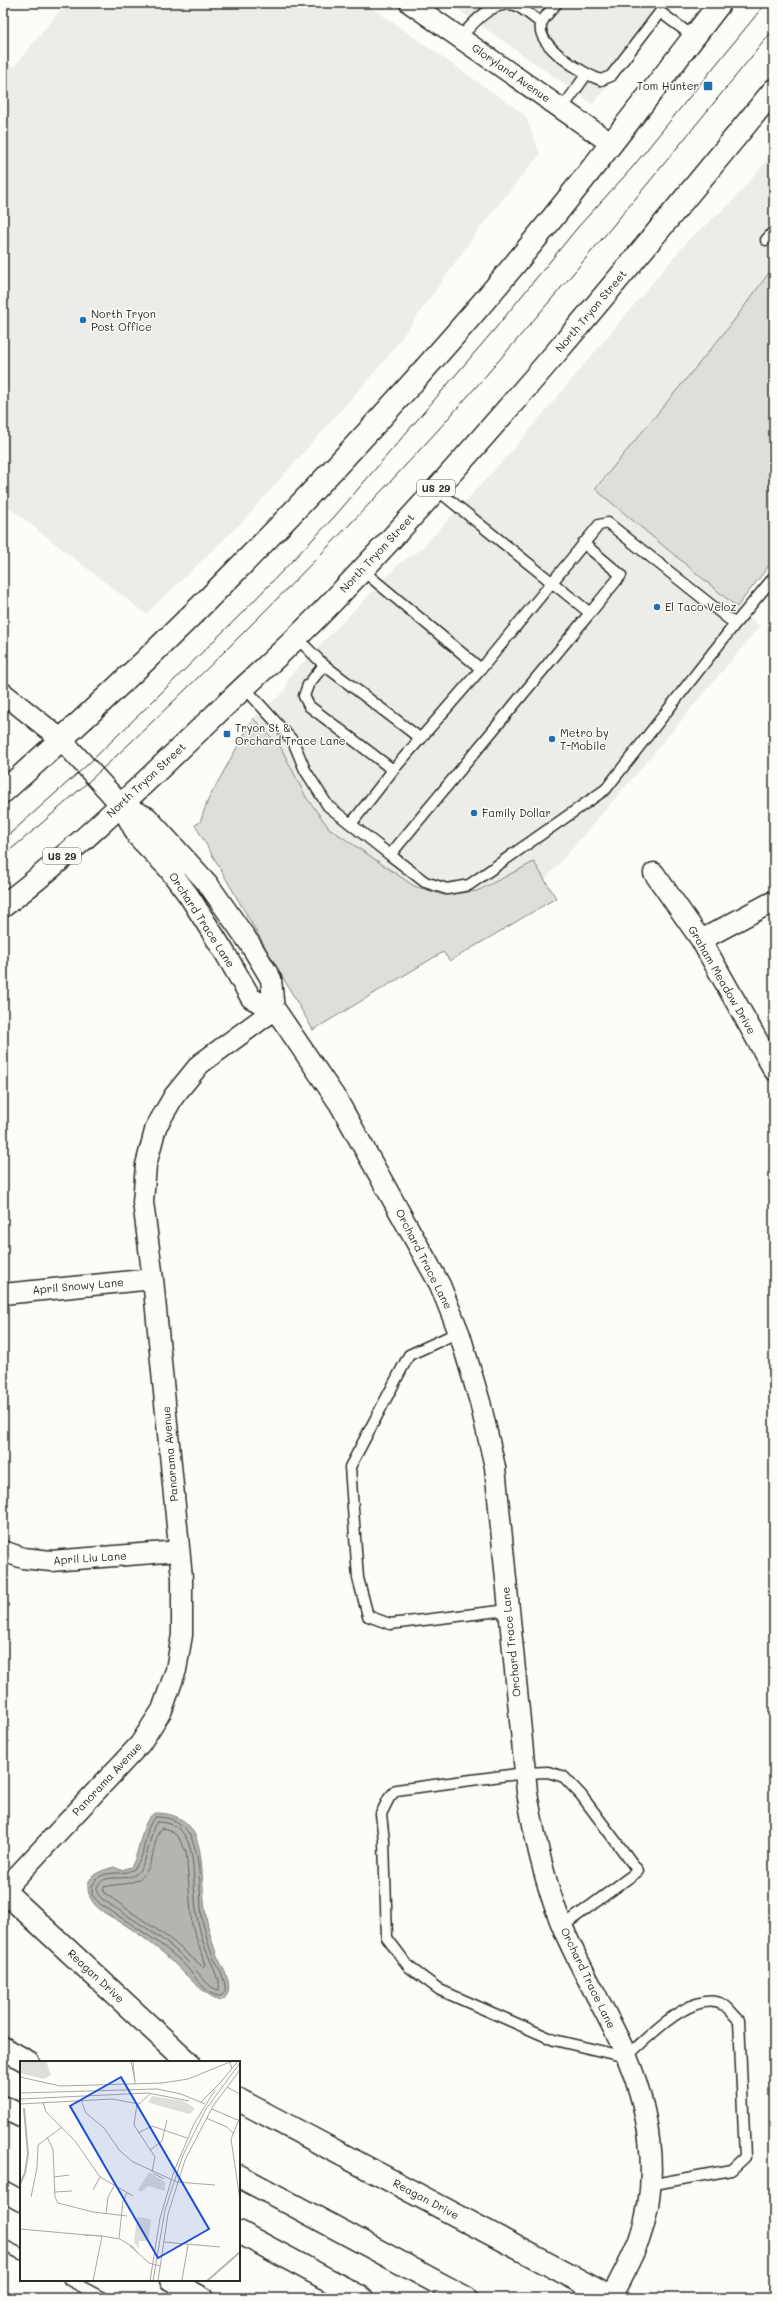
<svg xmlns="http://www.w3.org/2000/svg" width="777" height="2301" viewBox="0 0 777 2301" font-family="Mali,sans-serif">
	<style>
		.built { fill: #edece8 }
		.green { fill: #dfdeda; stroke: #858482 }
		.water { fill: #b5b4b1; stroke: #7e7d7b }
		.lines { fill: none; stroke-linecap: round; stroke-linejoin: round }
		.shore { stroke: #626261; stroke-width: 1 }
		.service-casing { stroke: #2b2b2b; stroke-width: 13 }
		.minor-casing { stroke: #2b2b2b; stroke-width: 23 }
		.tertiary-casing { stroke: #2b2b2b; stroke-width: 25 }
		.primary-casing { stroke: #2b2b2b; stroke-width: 25 }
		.motorway-casing { stroke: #2b2b2b; stroke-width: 25 }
		.service { stroke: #fdfcf7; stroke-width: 10 }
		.minor { stroke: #fdfcf7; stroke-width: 20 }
		.tertiary { stroke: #fdfcf7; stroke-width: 22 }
		.primary { stroke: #fdfcf7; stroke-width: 22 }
		.motorway { stroke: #fdfcf7; stroke-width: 22 }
		.tram { stroke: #2b2b2b; stroke-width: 1 }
		.poi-dot { fill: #1f6fb2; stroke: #fdfcf7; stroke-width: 1.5 }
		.labels { text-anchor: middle; stroke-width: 3; stroke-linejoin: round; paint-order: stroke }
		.shield { fill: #fdfcf7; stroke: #6a6a68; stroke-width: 1 }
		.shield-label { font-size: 10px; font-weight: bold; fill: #2b2b2b }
		.street-label { font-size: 11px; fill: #2b2b2b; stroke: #fdfcf7 }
		.poi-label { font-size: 11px; fill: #2b2b2b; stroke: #fdfcf7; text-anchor: start }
		.inset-river { fill: none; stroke: #b5b4b1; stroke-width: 2 }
		.inset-road { fill: none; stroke: #a9a8a5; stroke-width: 1 }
		.view { fill: #1d4ed8; fill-opacity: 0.15; stroke: #1d4ed8; stroke-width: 2 }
		.inset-edge { fill: none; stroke: #2b2b2b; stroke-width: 2 }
	</style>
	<rect width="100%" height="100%" fill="#fdfcf7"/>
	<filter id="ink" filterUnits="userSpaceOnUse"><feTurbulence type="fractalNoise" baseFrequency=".025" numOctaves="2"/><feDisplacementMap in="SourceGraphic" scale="8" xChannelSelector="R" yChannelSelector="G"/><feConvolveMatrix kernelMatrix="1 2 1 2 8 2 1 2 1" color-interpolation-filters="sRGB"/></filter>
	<g filter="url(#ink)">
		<path class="built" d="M66 3H365L525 115 540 154 485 221 387 358 244 520 146 614 3 503V60L14 67Z
			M449 3H676L593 104Z
			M774 152V266L729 327 595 489 760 626 649 759 545 880 534 862 477 891 444 895 414 886 329 828 306 798 280 746 253 718 285 691 288 678 399 564 423 547 511 452 690 238 730 204Z"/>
		<path class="green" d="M774 266V559L737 607 595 489 729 327Z
			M253 718 280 746 306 797 329 828 414 886 444 895 477 891 534 862 556 898 450 961 443 952 313 1030 195 825 200 822 208 800Z"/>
		<path class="water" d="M155 1813C207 1813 200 1862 204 1899 205 1916 209 1933 215 1950 219 1965 238 1985 223 2000 207 2001 176 1963 162 1952 151 1943 139 1934 127 1926 112 1916 89 1909 88 1888 87 1874 104 1870 114 1867L121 1870 131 1867C141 1852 140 1820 155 1813Z"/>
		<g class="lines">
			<path class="shore" d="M156 1817C210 1816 196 1889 203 1924 206 1934 208 1945 212 1954 216 1964 223 1974 225 1985 226 1990 225 1993 221 1996 207 1997 194 1975 185 1965 160 1941 129 1923 100 1904L92 1895V1886C102 1866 119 1878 134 1869 137 1865 141 1860 142 1855 145 1845 147 1821 156 1817Z
				M157 1822C199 1821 192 1872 195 1900 196 1914 199 1928 203 1942 206 1952 222 1984 219 1990 208 1988 200 1974 192 1966 167 1939 134 1920 103 1900L97 1893V1887C105 1871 124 1883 136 1874 150 1863 149 1829 157 1822Z
				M162 1828 170 1830 178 1837 186 1851 192 1925 205 1965 203 1967 170 1939 103 1892 104 1887C116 1883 126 1886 137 1880 157 1870 151 1837 162 1828Z"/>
			<g class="service-casing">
				<path id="service" d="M557 3C552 9 545 16 542 22 532 44 585 75 601 80L611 76 660 12 694 37
					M460 38C473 23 492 0 515 5 524 9 533 17 541 23
					M562 109 586 75
					M766 240 774 231
					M583 543 621 575 590 613
					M362 570 481 669 599 525 608 523 735 624 774 577
					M296 637 324 665 308 685 304 696 309 706 393 770 351 824
					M324 665 421 739
					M244 687 293 741 305 770 328 806 390 855 590 613 436 489
					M393 770 481 669
					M390 855 425 882 447 889 469 885 606 789 735 624
					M459 1332 409 1355 350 1467 358 1578 368 1616 390 1624 508 1610
					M563 1926 638 1871 581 1795 564 1777 548 1772 525 1773 396 1790 389 1798 381 1814 384 1841 387 1938 409 1967 440 1990 554 2040 626 2057C648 2038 693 1988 724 2005 729 2008 734 2016 739 2020L745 2157 731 2170 649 2185
					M3 2245 21 2254
					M69 2280 103 2298"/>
			</g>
			<g class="minor-casing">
				<path id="minor" d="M410 3 612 144
					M3 693 62 740 121 805 138 837 168 868 189 896 225 953 251 998 277 1012 339 1103 440 1285 460 1335 480 1402 495 1467 527 1792C535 1841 546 1890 566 1935 583 1973 604 2008 622 2046 649 2104 662 2178 639 2240 631 2260 621 2278 611 2297
					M121 805 147 817 208 884 250 944 271 979 274 1010
					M654 873 701 940 774 1070
					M701 940 774 901
					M3 1294 153 1279
					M3 1551 23 1558 51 1561 179 1551
					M4 1890 140 1744 162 1710 176 1670 182 1635V1578L153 1279 143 1202 146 1165 156 1127 174 1096 200 1064 274 1010
					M3 2191 21 2201
					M170 2280 204 2298"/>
			</g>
			<g class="tertiary-casing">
				<path id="tertiary" d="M3 1890 188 2062
					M239 2100 612 2298"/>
			</g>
			<g class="primary-casing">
				<path id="primary" d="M3 792C162 651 312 498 452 338 546 231 633 116 720 3
					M3 906C78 849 145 782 213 717 252 679 293 643 331 603 487 440 631 265 774 90"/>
			</g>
			<g class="motorway-casing">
				<path id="motorway" d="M3 2048 28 2062
					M3 2107 21 2116
					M239 2176 466 2298
					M239 2232 362 2298"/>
			</g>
			<use href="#service" class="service"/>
			<use href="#minor" class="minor"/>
			<use href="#tertiary" class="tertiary"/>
			<use href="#primary" class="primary"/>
			<use href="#motorway" class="motorway"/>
			<path class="tram" d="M3 840 86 766 150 704 246 609 335 516 494 330 578 227 631 169 766 3
				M3 856C82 791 156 719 229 647 300 576 370 505 438 430 554 300 664 164 774 29"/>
		</g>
	</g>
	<g class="poi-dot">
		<rect x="703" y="81" width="10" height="10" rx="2"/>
		<circle cx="83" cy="320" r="4"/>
		<circle cx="657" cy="607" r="4"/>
		<rect x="223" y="730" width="8" height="8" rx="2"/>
		<circle cx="552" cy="739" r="4"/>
		<circle cx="474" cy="813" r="4"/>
	</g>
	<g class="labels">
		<g class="shield">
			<rect x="417" y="480" width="38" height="16" rx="3"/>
			<rect x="43" y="848" width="38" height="16" rx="3"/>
		</g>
		<g class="shield-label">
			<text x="436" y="492">US 29</text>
			<text x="62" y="860">US 29</text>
		</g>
		<g class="street-label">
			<text transform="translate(511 73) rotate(35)" y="4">Gloryland Avenue</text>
			<text transform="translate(591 311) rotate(-50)" y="4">North Tryon Street</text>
			<text transform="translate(377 553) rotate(-47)" y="4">North Tryon Street</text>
			<text transform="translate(146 780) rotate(-43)" y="4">North Tryon Street</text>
			<text transform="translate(202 920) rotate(57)" y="4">Orchard Trace Lane</text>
			<text transform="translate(722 980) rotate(60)" y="4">Graham Meadow Drive</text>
			<text transform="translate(424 1259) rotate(63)" y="4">Orchard Trace Lane</text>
			<text transform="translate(78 1286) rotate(-5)" y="4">April Snowy Lane</text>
			<text transform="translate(170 1454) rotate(-95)" y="4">Panorama Avenue</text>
			<text transform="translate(90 1558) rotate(-4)" y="4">April Liu Lane</text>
			<text transform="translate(511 1642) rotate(-96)" y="4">Orchard Trace Lane</text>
			<text transform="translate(107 1779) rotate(-47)" y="4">Panorama Avenue</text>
			<text transform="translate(96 1976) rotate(43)" y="4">Reagan Drive</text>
			<text transform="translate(588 1978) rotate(64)" y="4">Orchard Trace Lane</text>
			<text transform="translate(426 2199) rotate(28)" y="4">Reagan Drive</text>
		</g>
		<g class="poi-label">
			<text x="699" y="90" text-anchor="end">Tom Hunter</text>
			<text x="91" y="318">North Tryon<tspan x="91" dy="13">Post Office</tspan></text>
			<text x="665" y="611">El Taco Veloz</text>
			<text x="235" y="732">Tryon St &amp;<tspan x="235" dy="13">Orchard Trace Lane</tspan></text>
			<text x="560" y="737">Metro by<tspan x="560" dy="13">T-Mobile</tspan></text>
			<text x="482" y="817">Family Dollar</text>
		</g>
	</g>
	<g transform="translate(20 2061)">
		<rect width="220" height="220" fill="#fdfcf7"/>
		<path d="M0 0H26L31 14 24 18 0 12ZM132 35 163 40 175 47 170 53 139 45 128 41ZM129 111 145 121V130L128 125 121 131 118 129ZM117 156 131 158 128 180H119V188L114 181Z" fill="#dfdeda"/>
		<path class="inset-river" d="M0 123 5 112 8 93 4 47M187 220 220 191"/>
		<path class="inset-road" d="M111 0 115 20M113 0 115 23M212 8 210 1 216 0M0 16 40 25 142 22 168 18 210 1M201 21 218 0M207 26 220 33M0 32 137 28 161 33 185 43M0 38 128 32 169 40M61 39 66 52 84 67 100 90 113 101 157 121 195 124M23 41 26 51 55 80 80 116 113 135M181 41 202 20M0 43 92 38 119 43 131 32M117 43 114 64 135 96 132 111M192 48 220 60M220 56 211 78 220 139M186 57 207 66 213 72M118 72 132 65 167 77M27 76 33 88 35 136 38 142 73 151 107 155M130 89 142 80 147 59M133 112 144 118M34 116 49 114M73 129 80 116M35 131 52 130M11 136 17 107 18 84 42 66M86 153 88 136 94 125M0 168 67 174 82 175 64 174M99 177 103 140 107 132M144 181 200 186M117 191 129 202 140 205M162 219 168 184M73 220 82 175 100 178 113 186 117 191 110 185M130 220 140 157 154 110 174 63 195 29M133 220 145 149 163 94 186 48 220 2M138 220 148 153 165 99 193 45 220 9"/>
		<path class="view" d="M101 16 189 168 138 197 50 45Z"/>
		<rect width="220" height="220" class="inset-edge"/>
	</g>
	<rect width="777" height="2301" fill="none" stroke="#fdfcf7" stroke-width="16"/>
	<rect x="8" y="8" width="761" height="2285" fill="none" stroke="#2b2b2b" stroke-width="1.5" filter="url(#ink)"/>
</svg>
